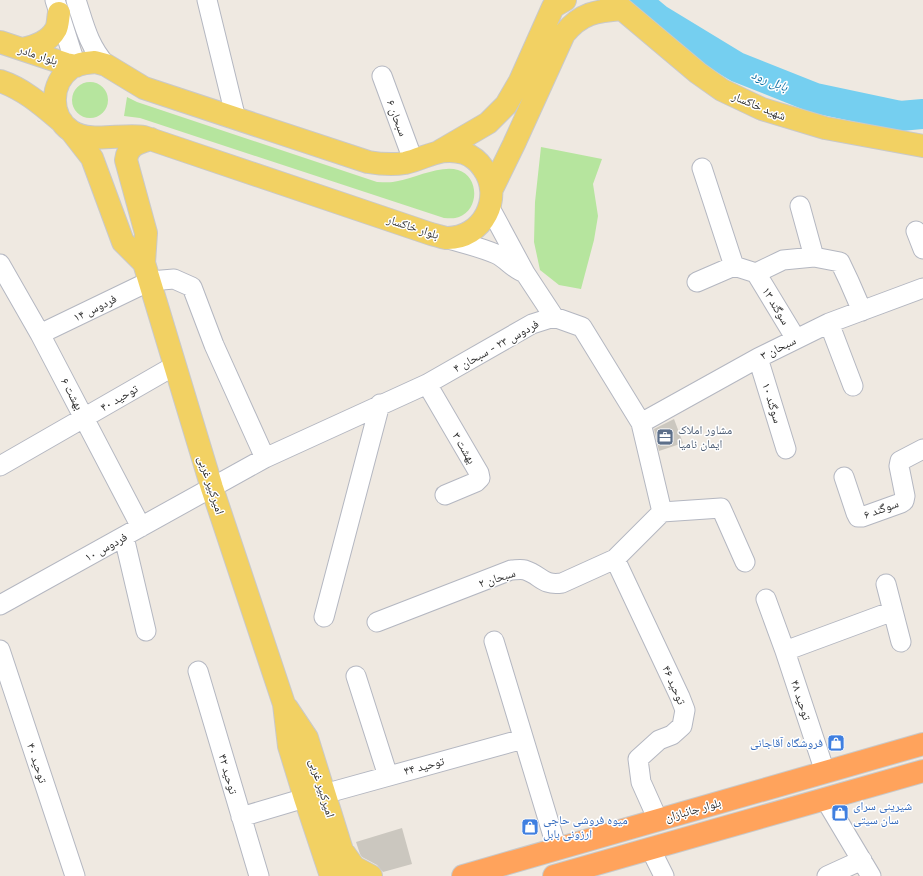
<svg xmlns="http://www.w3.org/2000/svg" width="923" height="876" viewBox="0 0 923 876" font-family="'Nunito Sans','Noto Naskh Arabic',sans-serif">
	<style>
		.green { fill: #b6e59e }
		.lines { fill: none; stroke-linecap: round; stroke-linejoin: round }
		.river { stroke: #75cff0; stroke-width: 30 }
		.building { fill: #cbc7bf }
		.minor-casing { stroke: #b4b7c1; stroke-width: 21 }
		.major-casing { stroke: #c9c9c9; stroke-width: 24 }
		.highway-casing { stroke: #c9c9c9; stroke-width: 24 }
		.minor { stroke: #fff; stroke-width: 19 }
		.major { stroke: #f2d163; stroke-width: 22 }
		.highway { stroke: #ffa35c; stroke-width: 22 }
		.labels { text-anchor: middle; stroke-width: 3; stroke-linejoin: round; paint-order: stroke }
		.street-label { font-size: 12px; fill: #2e2e2e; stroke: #fff }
		.service-label { font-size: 12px; fill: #4e5e75; stroke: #fff; text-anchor: start }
		.shop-label { font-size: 12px; fill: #366cbe; stroke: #fff; text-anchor: start }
		.water-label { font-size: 13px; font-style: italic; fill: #0d6fa3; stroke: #fff }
	</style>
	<rect width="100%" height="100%" fill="#efe9e1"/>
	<path class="green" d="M72 100a18 18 0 1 1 36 0a18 18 0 1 1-36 0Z
		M127 97 137 102 377 182C384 182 391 183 398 181 415 178 441 165 458 170 479 176 480 209 459 217 454 219 449 218 444 218L140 118 124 116Z
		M541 147 602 159 593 184 598 216 594 240 581 289 559 285 540 270 534 242 535 202Z"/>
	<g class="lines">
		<path class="river" d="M635 0 658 19 737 67 815 98 900 116 923 114"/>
	</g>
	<path class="building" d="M674 419 683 443 659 451 654 429Z
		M402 828 412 864 383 872 377 865 362 857 360 854 356 842Z"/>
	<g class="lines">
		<g class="minor-casing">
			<path id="minor" d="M55 0 76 66
				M76 0C84 24 88 45 106 65
				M207 0 236 119
				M382 76 413 160
				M702 168 734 266
				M800 206 814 257
				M916 231 923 249
				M445 238C462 243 480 247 496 254 507 259 514 270 525 273L490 208
				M0 264 40 334 141 527
				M525 273 554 317
				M756 273 796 339
				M697 282 734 266 756 273 783 260 814 257 840 262 849 281 862 311
				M829 323 853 386
				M40 334 150 281 174 279 192 287 214 345 265 458
				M758 358 786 449
				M427 384 479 473 480 478 476 482 445 495
				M641 423 758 358 829 323 923 288
				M0 466 174 366
				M844 477 856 513 858 517H862L901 503 904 501 905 496 899 466 900 461 923 449
				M662 512 721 508 745 562
				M124 537 146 631
				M615 559 680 697 685 710 682 726 672 735 659 740 638 759 641 782 658 820
				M886 584 901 642
				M766 599 785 651 825 772
				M0 605 265 458 427 384 532 324 554 317 582 327 641 423 662 512 615 559 562 583C542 586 541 575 525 570 521 569 515 570 511 570L377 622
				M324 617 380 404
				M494 641 557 849
				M0 650 75 876
				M785 651 893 611
				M198 671 259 876
				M356 676 388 776
				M324 794 523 739
				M825 799 871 876
				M241 817 305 798
				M650 848 664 876
				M827 876 862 860"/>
		</g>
		<g class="major-casing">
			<path id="major" d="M622 9 698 73 722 90 762 109 825 128 923 146
				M0 42 66 64 76 66
				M23 49C35 46 49 42 56 29 58 25 58 18 59 13
				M95 62 106 65 144 88 368 162C380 164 393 165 405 163 427 158 440 146 464 153 472 156 479 162 483 168 504 197 483 239 446 238 441 237 436 235 431 234L144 137C122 133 90 144 71 131 49 116 50 83 71 68 78 63 87 63 95 62Z
				M0 81C24 89 43 106 62 122
				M71 131 92 158 123 242 144 263 146 233 126 160C128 145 138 143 151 139
				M440 151 488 123 506 105 520 81 553 7 565 0
				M492 189 514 144 564 34C581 13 596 11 622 9L611 1
				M144 263 212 488 284 704 289 746 305 798 331 876
				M287 708 307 738 350 876
				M344 853 354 867 371 876"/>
		</g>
		<g class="highway-casing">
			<path id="highway" d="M463 876 923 744
				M554 876 923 771"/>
		</g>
		<use href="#minor" class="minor"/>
		<use href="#major" class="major"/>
		<use href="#highway" class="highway"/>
	</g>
	<defs>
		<g id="office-square" transform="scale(0.9)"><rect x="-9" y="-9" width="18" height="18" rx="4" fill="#5c6f8a" stroke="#fff"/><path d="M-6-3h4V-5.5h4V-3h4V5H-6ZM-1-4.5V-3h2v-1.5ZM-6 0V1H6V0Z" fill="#fff"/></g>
		<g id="shop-square" transform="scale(0.9)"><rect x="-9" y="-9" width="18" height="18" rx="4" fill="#3f7fe0" stroke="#fff"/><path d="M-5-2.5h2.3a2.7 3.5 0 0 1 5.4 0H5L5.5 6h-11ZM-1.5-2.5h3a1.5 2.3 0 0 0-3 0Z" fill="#fff"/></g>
	</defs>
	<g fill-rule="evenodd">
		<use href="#office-square" x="665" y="437"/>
		<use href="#shop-square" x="836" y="743"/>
		<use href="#shop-square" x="840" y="813"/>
		<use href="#shop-square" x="530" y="827"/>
	</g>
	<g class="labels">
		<g class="street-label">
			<text transform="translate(38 55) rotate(18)" y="4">بلوار مادر</text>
			<text transform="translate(759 106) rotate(22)" y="4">شهید خاکسار</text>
			<text transform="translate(397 118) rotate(69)" y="4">سبحان ۶</text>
			<text transform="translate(413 227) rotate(18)" y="4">بلوار خاکسار</text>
			<text transform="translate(776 306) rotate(59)" y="4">سوگند ۱۳</text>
			<text transform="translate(95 308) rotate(-26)" y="4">فردوس ۱۴</text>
			<text transform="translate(496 346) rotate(-29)" y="4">فردوس ۲۳ - سبحان ۴</text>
			<text transform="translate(778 348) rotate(-26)" y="4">سبحان ۳</text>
			<text transform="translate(72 394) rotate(62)" y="4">بهشت ۶</text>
			<text transform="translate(119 398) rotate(-30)" y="4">توحید ۴۰</text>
			<text transform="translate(772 403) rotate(73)" y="4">سوگند ۱۰</text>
			<text transform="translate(464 448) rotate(60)" y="4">بهشت ۳</text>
			<text transform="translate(211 485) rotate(72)" y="4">امیرکبیر غربی</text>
			<text transform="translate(881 509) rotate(-20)" y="4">سوگند ۶</text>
			<text transform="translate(106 547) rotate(-29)" y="4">فردوس ۱۰</text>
			<text transform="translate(497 578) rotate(-18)" y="4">سبحان ۲</text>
			<text transform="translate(674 685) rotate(66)" y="4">توحید ۴۶</text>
			<text transform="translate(801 700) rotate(72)" y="4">توحید ۴۸</text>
			<text transform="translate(37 763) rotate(72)" y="4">توحید ۴۰</text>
			<text transform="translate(424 766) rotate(-15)" y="4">توحید ۴۴</text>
			<text transform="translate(228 774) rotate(74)" y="4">توحید ۴۲</text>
			<text transform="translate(322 788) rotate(73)" y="4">امیرکبیر غربی</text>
			<text transform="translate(693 810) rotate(-16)" y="4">بلوار جانبازان</text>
		</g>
		<g class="service-label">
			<text x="678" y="434">مشاور املاک<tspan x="678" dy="14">ایمان نامیا</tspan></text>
		</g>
		<g class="shop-label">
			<text x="823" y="747" text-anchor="end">فروشگاه آقاجانی</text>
			<text x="853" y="810">شیرینی سرای<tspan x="853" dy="14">سان سیتی</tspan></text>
			<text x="543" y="824">میوه فروشی حاجی<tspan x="543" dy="14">ارزونی بابل</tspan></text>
		</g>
		<g class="water-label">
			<text transform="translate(770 80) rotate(21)" y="5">بابل رود</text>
		</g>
	</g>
</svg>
